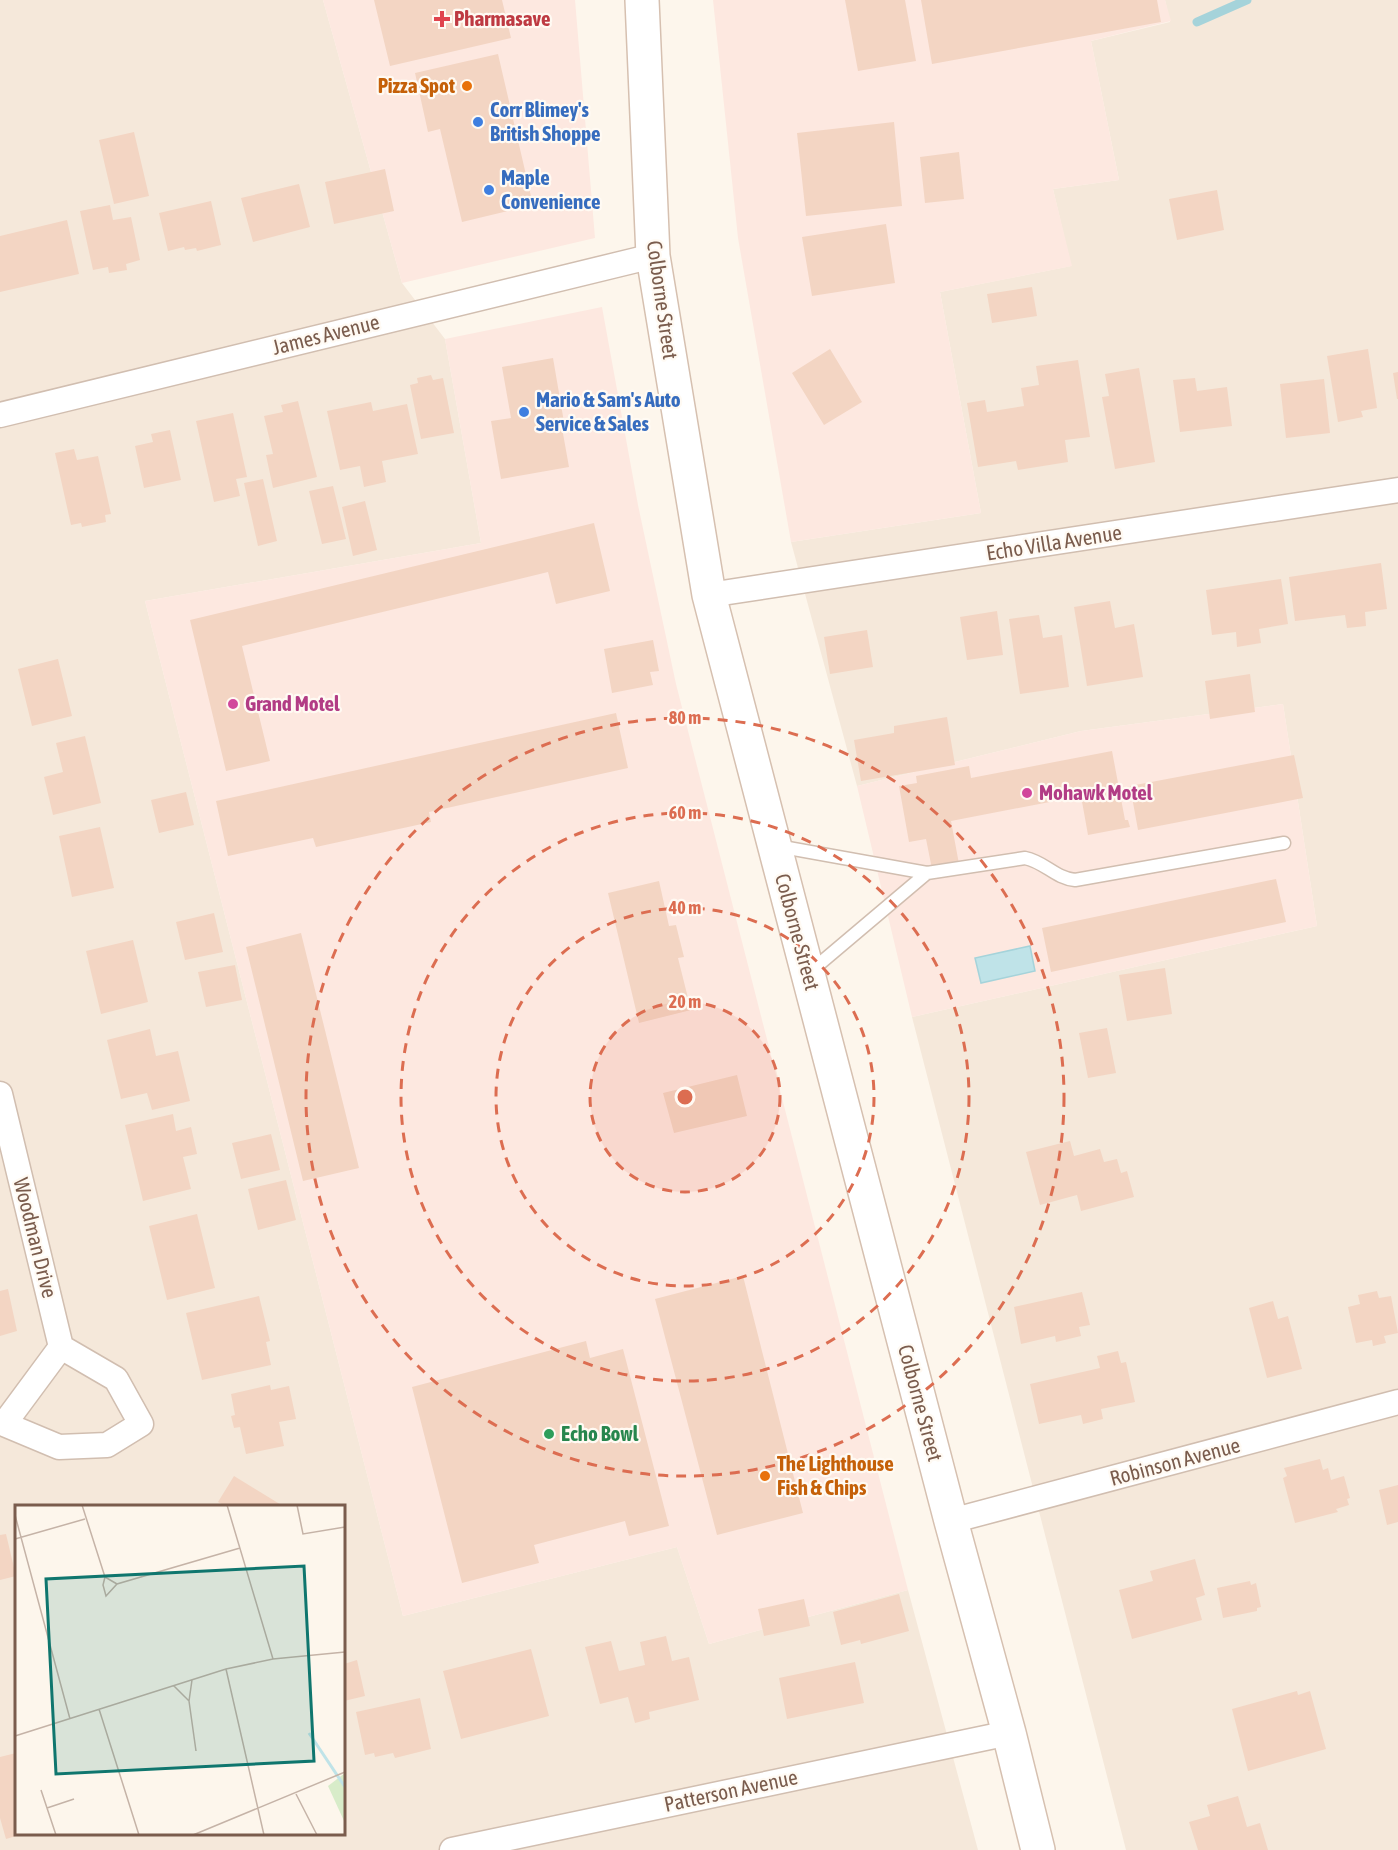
<svg xmlns="http://www.w3.org/2000/svg" width="1398" height="1850" viewBox="0 0 1398 1850" font-family="'Asap Condensed',sans-serif">
	<style>
		.residential { fill: #f5e8da; fill-rule: evenodd }
		.commercial { fill: #fde8e0 }
		.water { fill: #bfe3e8; stroke: #a5d3da; stroke-width: 1.5 }
		.lines { fill: none; stroke-linecap: round; stroke-linejoin: round }
		.stream { stroke: #a5d3da; stroke-width: 9 }
		.building { fill: #f3d5c3 }
		.lane-casing { stroke: #d1beb0; stroke-width: 15 }
		.street-casing { stroke: #d1beb0; stroke-width: 27 }
		.secondary-casing { stroke: #d6c0b0; stroke-width: 36 }
		.lane { stroke: #fff; stroke-width: 12 }
		.street { stroke: #fff; stroke-width: 24 }
		.secondary { stroke: #fff; stroke-width: 33 }
		.ring { fill: none; stroke: #dc6d51; stroke-width: 3; stroke-dasharray: 10 8 }
		.health-dot { fill: #e0444e; stroke: #fffaf3; stroke-width: 2 }
		.food-dot { fill: #e8710a; stroke: #fffaf3; stroke-width: 2 }
		.shop-dot { fill: #3f7fe0; stroke: #fffaf3; stroke-width: 2 }
		.hotel-dot { fill: #d1479c; stroke: #fffaf3; stroke-width: 2 }
		.leisure-dot { fill: #2e9e5b; stroke: #fffaf3; stroke-width: 2 }
		.labels { text-anchor: middle; stroke-width: 4.5; stroke-linejoin: round; paint-order: stroke }
		.health-label { font-size: 21px; font-weight: bold; fill: #be3a42; stroke: #fffaf3; text-anchor: start }
		.food-label { font-size: 21px; font-weight: bold; fill: #c56008; stroke: #fffaf3; text-anchor: end }
		.shop-label { font-size: 21px; font-weight: bold; fill: #366cbe; stroke: #fffaf3; text-anchor: start }
		.street-label { font-size: 21px; fill: #7a5c4d; stroke: #fffaf3 }
		.hotel-label { font-size: 21px; font-weight: bold; fill: #b23c85; stroke: #fffaf3; text-anchor: start }
		.leisure-label { font-size: 21px; font-weight: bold; fill: #27864d; stroke: #fffaf3; text-anchor: start }
		.inset-river { fill: none; stroke: #bfe3e8; stroke-width: 3 }
		.inset-road { fill: none; stroke: #c5b3a7; stroke-width: 1.5 }
		.view { fill: #0f766e; fill-opacity: 0.15; stroke: #0f766e; stroke-width: 3 }
		.inset-edge { fill: none; stroke: #7a5c4d; stroke-width: 3 }
		.centre { fill: #dc6d51; stroke: #fffaf3; stroke-width: 3 }
		.ring-label { font-size: 18px; text-anchor: middle; font-weight: bold; fill: #dc6d51; stroke: #fffaf3; stroke-width: 4.5; stroke-linejoin: round; paint-order: stroke }
	</style>
	<rect width="100%" height="100%" fill="#fdf6ec"/>
	<path class="residential" d="M0 0H323L402 283 445 339 481 543 145 601 403 1616 677 1547 709 1644 908 1590 978 1850H0ZM16 1506H344V1834H16Z
		M1165 0H1398V1850H1126L912 1017 1317 926 1283 704 1081 731 857 786 791 542 981 513 940 292 1071 266 1053 189 1119 180 1091 41 1170 22Z"/>
	<path class="commercial" d="M323 0H575L595 238 402 283Z
		M713 0H1165L1171 21 1091 41 1119 180 1053 189 1072 266 940 292 981 513 791 542 738 238Z
		M602 307 638 505 676 684 908 1590 709 1644 677 1547 403 1616 145 601 481 543 445 339Z
		M1283 704 1317 926 912 1017 857 786 1081 731Z"/>
	<path class="water" d="M1030 946 1035 971 981 983 975 958Z"/>
	<g class="lines">
		<path class="stream" d="M1197 22 1247 0"/>
	</g>
	<path class="building" d="M374 0H502L511 38 390 66Z
		M845 0H905L916 61 858 71Z
		M921 0H1157L1161 22 932 64Z
		M498 54 533 205 462 222 440 129 428 132 415 73Z
		M894 122 902 206 806 216 797 133Z
		M134 132 149 196 114 204 99 140Z
		M959 152 964 199 925 203 920 157Z
		M385 169 394 211 334 224 325 182Z
		M299 184 310 227 253 242 241 198Z
		M1217 190 1224 230 1177 240 1169 199Z
		M211 201 221 245 197 251 196 248 185 250 184 247 168 251 159 213Z
		M110 205 113 220 131 217 140 260 126 264 127 270 109 273 108 267 93 270 80 211Z
		M67 220 79 274 0 292V236Z
		M886 224 895 283 812 296 802 237Z
		M1032 287 1037 316 992 323 987 294Z
		M830 349 862 402 824 425 792 373Z
		M1368 349 1377 408 1361 411 1363 417 1338 422 1327 356Z
		M553 358 565 428H562L569 467 501 479 491 421 511 418 502 367Z
		M1078 360 1090 437 1065 440 1068 462 1018 470 1016 461 978 467 967 403 985 400 987 412 1024 406 1021 388 1039 385 1036 366Z
		M1139 368 1155 462 1115 469 1102 397 1109 396 1105 374Z
		M1398 372V399H1397L1393 373Z
		M431 375 433 380 443 378 454 433 421 439 410 385 418 383 417 378Z
		M1195 378 1197 391 1227 387 1232 426 1180 432 1173 380Z
		M1324 379 1330 433 1286 438 1280 384Z
		M298 401 317 477 273 488 266 455 273 454 264 416 283 412 281 405Z
		M371 402 373 411 407 404 418 454 382 461 386 482 364 487 360 466 340 470 327 411Z
		M233 413 247 477 236 479 240 496 214 502 196 421Z
		M170 430 181 480 144 488 135 446 153 442 151 434Z
		M74 449 77 460 98 456 111 514 105 515 106 522 82 527 81 523 71 525 55 453Z
		M263 479 277 541 258 546 244 483Z
		M333 486 346 539 322 544 309 491Z
		M365 501 377 550 353 556 342 507Z
		M594 523 610 591 556 604 548 572 242 646 270 761 226 771 190 620Z
		M1381 563 1387 609 1365 612 1366 626 1347 628 1345 615 1295 621 1289 577Z
		M1281 579 1288 624 1259 629 1261 643 1237 647 1236 632 1212 635 1206 590Z
		M1110 601 1115 628 1134 624 1143 677 1087 686 1074 607Z
		M997 611 1003 655 967 660 960 617Z
		M1039 615 1043 638 1062 635 1069 687 1020 694 1009 619Z
		M867 630 873 667 830 674 824 637Z
		M653 640 659 671 650 672 653 685 612 693 604 649Z
		M58 659 72 716 32 726 18 669Z
		M1250 674 1255 712 1210 719 1205 681Z
		M616 713 628 768 429 812 431 822 316 847 313 838 228 856 216 801Z
		M947 717 955 765 861 781 854 740 894 733V726Z
		M85 736 101 803 53 815 44 777 63 772 56 743Z
		M1112 751 1125 820H1128L1130 827 1088 835 1081 796 951 821 959 864 932 869 926 839 909 842 899 786 917 783 916 776 969 766 971 778Z
		M1294 755 1303 798 1138 830 1130 786Z
		M186 792 194 825 159 833 151 800Z
		M100 827 114 888 72 897 59 836Z
		M1276 879 1286 922 1051 972 1042 928Z
		M659 881 669 926 676 925 684 957 678 958 691 1010 639 1023 608 893Z
		M214 913 223 952 185 960 176 922Z
		M301 933 359 1168 303 1181 246 947Z
		M133 940 148 1002 101 1014 86 951Z
		M235 965 242 1000 206 1007 198 972Z
		M1165 968 1172 1014 1127 1021 1119 975Z
		M1107 1028 1116 1073 1088 1078 1079 1033Z
		M150 1029 156 1056 178 1051 190 1101 152 1110 147 1093 121 1099 107 1040Z
		M737 1075 747 1116 674 1133 663 1093Z
		M173 1114 176 1131 191 1127 197 1154 183 1157 191 1189 143 1201 125 1125Z
		M271 1134 280 1170 241 1179 232 1143Z
		M1070 1141 1074 1156 1100 1149 1104 1162 1117 1159 1121 1173 1127 1171 1134 1197 1081 1211 1077 1195 1040 1205 1026 1152Z
		M286 1180 296 1220 258 1230 248 1189Z
		M197 1214 215 1288 167 1300 149 1226Z
		M743 1276 803 1513 717 1535 655 1299Z
		M8 1289 17 1331 0 1336V1291Z
		M1377 1291 1379 1298 1391 1296 1398 1333 1384 1336 1386 1343 1373 1346 1372 1340 1356 1343 1348 1307 1360 1304 1358 1295Z
		M1082 1292 1090 1325 1079 1327 1081 1336 1056 1342 1055 1336 1021 1344 1014 1307Z
		M259 1296 270 1341 266 1342 271 1365 202 1380 186 1313Z
		M1273 1301 1278 1319 1288 1316 1302 1369 1267 1378 1249 1308Z
		M586 1341 590 1358 623 1349 669 1526 629 1536 625 1521 534 1545 539 1563 462 1583 412 1387Z
		M1118 1351 1121 1363 1126 1362 1135 1402 1101 1409 1103 1419 1083 1424 1081 1415 1039 1424 1030 1384 1100 1368 1097 1356Z
		M270 1385 271 1390 289 1386 296 1419 279 1422 284 1446 246 1454 240 1427 234 1428 231 1416 235 1415 231 1394Z
		M1320 1459 1323 1470 1328 1468 1331 1480 1344 1476 1350 1498 1347 1499 1349 1505 1336 1509 1338 1512 1295 1523 1283 1478 1287 1476 1284 1468Z
		M234 1476 283 1506H225L218 1502Z
		M1398 1485V1522L1387 1525 1379 1490Z
		M6 1534 16 1576 0 1580V1535Z
		M1195 1559 1205 1595 1196 1598 1202 1620 1132 1639 1119 1590 1153 1581 1150 1571Z
		M1250 1581 1251 1585 1256 1583 1261 1607 1257 1608V1611L1223 1618 1217 1588Z
		M899 1594 909 1631 861 1644 860 1640 841 1645 833 1612Z
		M804 1599 810 1626 764 1636 758 1609Z
		M666 1636 672 1661 689 1657 699 1700 649 1712 650 1719 635 1723 628 1697 600 1704 585 1647 611 1641 619 1671 645 1665 640 1642Z
		M531 1649 549 1716 461 1739 443 1671Z
		M357 1660 365 1696 344 1701V1664Z
		M855 1662 864 1703 787 1719 779 1678Z
		M1297 1691 1298 1695 1310 1691 1326 1749 1248 1771 1232 1709Z
		M420 1698 431 1749 395 1758 393 1753 375 1757 374 1753 365 1755 356 1712Z
		M16 1753V1834H23L6 1839 0 1818V1757Z
		M1238 1796 1247 1827 1260 1823 1268 1850H1198L1189 1822 1210 1816 1207 1805Z"/>
	<g class="lines">
		<g class="lane-casing">
			<path id="lane" d="M777 846 927 873 811 971
				M927 873 1025 858C1045 862 1055 878 1075 880L1284 843"/>
		</g>
		<g class="street-casing">
			<path id="street" d="M0 415 653 256
				M709 595 1398 490
				M0 1094 61 1347 116 1379 141 1424 107 1445 59 1447 4 1424 61 1347
				M951 1521 1398 1402
				M452 1850 1009 1733"/>
		</g>
		<g class="secondary-casing">
			<path id="secondary" d="M642 0 653 256 709 595 951 1521 1009 1733 1038 1850"/>
		</g>
		<use href="#lane" class="lane"/>
		<use href="#street" class="street"/>
		<use href="#secondary" class="secondary"/>
	</g>
	<circle cx="685" cy="1097" r="95" fill="#dc6d51" fill-opacity=".12"/>
	<g class="ring">
		<circle cx="685" cy="1097" r="95"/>
		<circle cx="685" cy="1097" r="189"/>
		<circle cx="685" cy="1097" r="284"/>
		<circle cx="685" cy="1097" r="379"/>
	</g>
	<path class="health-dot" d="M439 10h6v6h6v6h-6v6h-6v-6h-6v-6h6z"/>
	<g class="food-dot">
		<circle cx="467" cy="86" r="6"/>
		<circle cx="765" cy="1476" r="6"/>
	</g>
	<g class="shop-dot">
		<circle cx="478" cy="122" r="6"/>
		<circle cx="489" cy="190" r="6"/>
		<circle cx="524" cy="412" r="6"/>
	</g>
	<g class="hotel-dot">
		<circle cx="233" cy="704" r="6"/>
		<circle cx="1027" cy="793" r="6"/>
	</g>
	<circle class="leisure-dot" cx="549" cy="1434" r="6"/>
	<g class="labels">
		<g class="health-label">
			<text x="454" y="26">Pharmasave</text>
		</g>
		<g class="food-label">
			<text x="455" y="93">Pizza Spot</text>
			<text x="777" y="1471" text-anchor="start">The Lighthouse<tspan x="777" dy="24">Fish &amp; Chips</tspan></text>
		</g>
		<g class="shop-label">
			<text x="490" y="117">Corr Blimey's<tspan x="490" dy="24">British Shoppe</tspan></text>
			<text x="501" y="185">Maple<tspan x="501" dy="24">Convenience</tspan></text>
			<text x="536" y="407">Mario &amp; Sam's Auto<tspan x="536" dy="24">Service &amp; Sales</tspan></text>
		</g>
		<g class="street-label">
			<text transform="translate(662 300) rotate(82)" y="7">Colborne Street</text>
			<text transform="translate(326 335) rotate(-14)" y="7">James Avenue</text>
			<text transform="translate(1054 543) rotate(-9)" y="7">Echo Villa Avenue</text>
			<text transform="translate(797 932) rotate(75)" y="7">Colborne Street</text>
			<text transform="translate(35 1238) rotate(76)" y="7">Woodman Drive</text>
			<text transform="translate(920 1403) rotate(75)" y="7">Colborne Street</text>
			<text transform="translate(1175 1462) rotate(-15)" y="7">Robinson Avenue</text>
			<text transform="translate(731 1791) rotate(-12)" y="7">Patterson Avenue</text>
		</g>
		<g class="hotel-label">
			<text x="245" y="711">Grand Motel</text>
			<text x="1039" y="800">Mohawk Motel</text>
		</g>
		<g class="leisure-label">
			<text x="561" y="1441">Echo Bowl</text>
		</g>
	</g>
	<g transform="translate(15 1505)">
		<rect width="330" height="330" fill="#fdf6ec"/>
		<path d="M330 268V318L313 281Z" fill="#d8ecc9"/>
		<path class="inset-river" d="M294 228 330 282"/>
		<path class="inset-road" d="M67 0 90 72M212 0 258 154M282 0 288 29 330 22M0 10 55 214M0 34 70 14M102 79 90 72 88 80 91 91 102 79 225 43M211 164 249 330M159 181 174 196 177 175M174 196 181 246M84 204 124 330M0 231 211 164 258 154 330 147M26 285 41 330M281 289 302 330M32 303 59 294M178 330 330 267"/>
		<path class="view" d="M289 61 299 256 41 269 31 74Z"/>
		<rect width="330" height="330" class="inset-edge"/>
	</g>
	<circle cx="685" cy="1097" r="9" class="centre"/>
	<g class="ring-label">
		<text x="685" y="724">80 m</text>
		<text x="685" y="819">60 m</text>
		<text x="685" y="914">40 m</text>
		<text x="685" y="1008">20 m</text>
	</g>
</svg>
